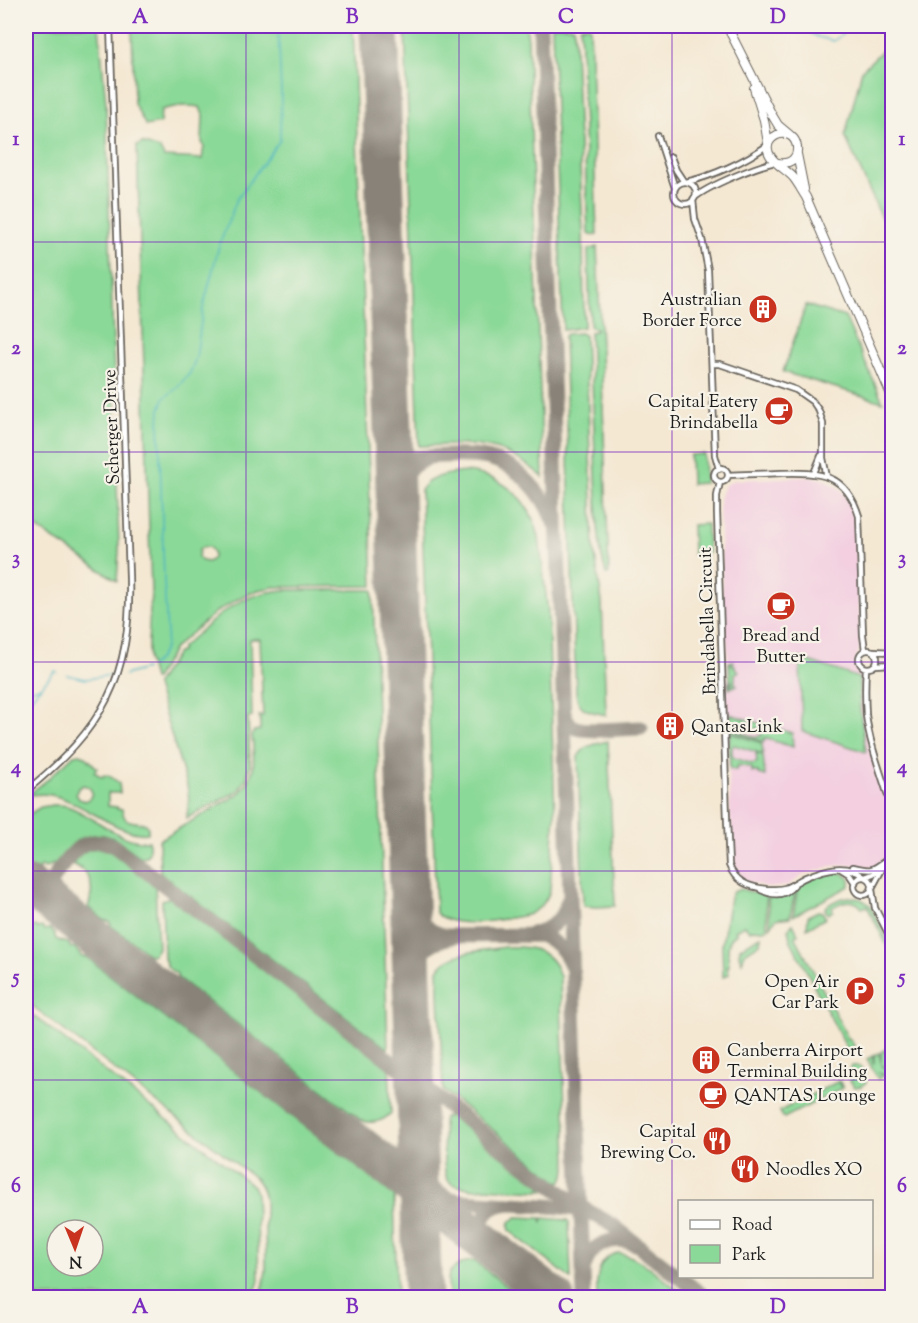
<svg xmlns="http://www.w3.org/2000/svg" width="918" height="1323" viewBox="0 0 918 1323" font-family="'Sorts Mill Goudy',serif">
	<style>
		.built { fill: #f3cfe0 }
		.green { fill: #8bd998; stroke: #547a5a; stroke-width: 1.5; fill-rule: evenodd }
		.lines { fill: none; stroke-linecap: round; stroke-linejoin: round }
		.stream { stroke: #45b2c2; stroke-width: 1.5 }
		.taxiway { stroke: #888278; stroke-width: 15 }
		.runway { stroke: #888278; stroke-width: 39 }
		.street-casing { stroke: #68635c; stroke-width: 8 }
		.primary-casing { stroke: #68635c; stroke-width: 10 }
		.street { stroke: #fff; stroke-width: 4.5 }
		.primary { stroke: #fff; stroke-width: 8 }
		.grid { fill: none; stroke: #7b2cbf; stroke-width: 1.5; stroke-opacity: 0.55 }
		.labels { text-anchor: middle; stroke-width: 4.5; stroke-linejoin: round; paint-order: stroke }
		.poi-label { font-size: 18px; fill: #1c1c1c; stroke: #f7f3e8; text-anchor: end }
		.street-label { font-size: 18px; fill: #1c1c1c; stroke: #f7f3e8 }
		.neatline { fill: none; stroke: #7b2cbf; stroke-width: 2 }
		.grid-label { font-size: 20px; text-anchor: middle; font-weight: bold; fill: #7b2cbf }
	</style>
	<rect width="100%" height="100%" fill="#f7f3e8"/>
	<filter id="ink" filterUnits="userSpaceOnUse"><feTurbulence type="fractalNoise" baseFrequency=".0167" numOctaves="2"/><feDisplacementMap in="SourceGraphic" scale="12" xChannelSelector="R" yChannelSelector="G"/><feConvolveMatrix kernelMatrix="1 2 1 2 8 2 1 2 1" color-interpolation-filters="sRGB"/></filter>
	<filter id="wash" filterUnits="userSpaceOnUse"><feTurbulence type="fractalNoise" baseFrequency=".008" numOctaves="4" result="noise"/><feDisplacementMap in="SourceGraphic" scale="24" xChannelSelector="R" yChannelSelector="G"/><feGaussianBlur stdDeviation="1.35" result="paint"/><feColorMatrix in="noise" values="0 0 0 0 0 0 0 0 0 0 0 0 0 0 0 0 0 1.4 0 .05"/><feComposite in="paint" operator="in"/></filter>
	<g filter="url(#wash)">
		<rect width="100%" height="100%" fill="#f4e8d3"/>
		<path class="built" d="M803 477H813L825 480 840 489 852 505 855 517 861 645 857 656 856 661 862 675V706L866 734 892 822V849L878 864 871 868 846 865 833 866 805 874 787 886 770 888 748 882 742 879 736 873 732 862 725 681 728 679 727 641 724 640 719 501 721 493 725 485 734 480Z"/>
		<path class="green" d="M26 26H99L106 104 119 550 117 581 26 521Z
			M132 26H353L373 586 274 587 258 590 243 596 216 612 182 641 175 647 155 679H153L148 660V643L151 592 137 146 142 143 160 149 164 157 202 159 204 146 202 142 203 115 200 107C187 105 174 106 161 110L160 123 146 126 134 104ZM203 547H209L213 552V558L208 562 202 561 198 557 199 550Z
			M405 26H526L528 39 543 477C499 439 474 444 419 446Z
			M552 26H574L583 234 584 324 583 327 565 330H563Z
			M580 26H590L597 235 588 234Z
			M892 41V241L845 136 862 70Z
			M597 247 599 293 609 574H606L601 553 598 528 590 332 596 331V328L590 327 588 250Z
			M806 305 845 317 883 402 783 372Z
			M581 333 585 336 594 548 602 602 606 715C591 711 579 712 576 694L564 336 566 334Z
			M704 454 705 483 691 484 690 455Z
			M466 472C505 476 530 500 539 537L548 612 555 814 550 890C546 903 539 910 527 915 503 919 454 931 436 913L421 490C427 476 452 473 466 472Z
			M707 524 708 553 693 554 692 525Z
			M285 590H373L388 1049 163 875 160 871 159 840 237 795C258 776 254 760 252 735L254 731 260 730V719L259 716H263L260 639H250L252 717 248 718 250 765 247 778 238 791 187 818H186C190 807 189 797 187 785L156 686V684L177 653 181 652V648C193 637 205 628 217 617 238 600 258 592 285 590Z
			M800 658 859 678 860 710 866 752 802 731Z
			M733 661V665H735V668L739 671 735 674V684L737 685 729 689 728 683 730 682V686L732 685V681H730L729 662Z
			M729 714 792 733 793 747 764 738V742L730 731 733 729 755 737 761 736 762 734 758 728 754 729 730 721Z
			M730 733 762 743 763 754 734 745 732 747V756L734 758 753 764 757 762 756 753 763 755 765 776 758 774V772H752V768L738 765 736 770 730 769 729 740 730 739 729 734Z
			M608 741 615 906 597 907 583 906 578 757C584 745 596 744 608 741Z
			M80 754 85 756 97 768 94 772 102 777 104 775 107 776 108 775 119 783 120 793H108V806L117 807V809H122C124 826 135 820 146 824L148 828V833C122 838 80 800 51 795 43 793 36 795 28 795L48 779 74 755ZM83 785 89 787 92 792 90 798 85 801 79 799 76 794 78 788Z
			M53 805C57 805 62 805 67 806 94 815 120 844 149 841V853L146 856 141 857 114 838 104 835H93L79 839 73 844 58 862 45 868 41 866 26 886V816L41 807Z
			M96 846C115 848 140 872 155 884L158 948 154 954 149 955 140 947 111 926 110 922 104 920 88 907C95 888 92 873 73 864 78 854 85 848 96 846Z
			M835 872 843 873 850 879V884L848 887 793 916 798 886 809 879Z
			M796 888 790 917 776 919 770 927 768 898 782 896Z
			M741 889 766 896 767 929 762 930 754 929 750 931 744 925 735 930 737 933C725 939 728 954 729 966L727 967 729 974 723 977 722 944 730 898 733 892Z
			M171 897 314 1007 315 1011 318 1010 389 1066 391 1113C384 1121 371 1125 361 1120L177 977V974C169 970 166 966 164 957L162 900Z
			M849 897 861 899 870 905 892 949V956L867 906 862 908C853 897 842 901 832 908L833 911 828 914 826 911 825 908C831 902 841 898 849 897Z
			M818 911 822 912 826 918 807 928 808 916Z
			M793 924 798 934 795 936 849 1040H851L855 1048 848 1050 845 1045 790 939 788 929Z
			M35 926 38 928 42 927 44 930 50 929 55 934V938C59 942 65 941 69 944L70 947 75 948 82 957H86L394 1195 397 1297H259C270 1275 265 1252 265 1228 264 1219 266 1209 265 1200 264 1192 261 1185 256 1179L26 1001V932L28 933 29 931V928Z
			M761 936 760 943 745 953 742 962 739 955 740 948Z
			M504 947C529 946 552 948 560 977L567 1161 565 1176 561 1182 557 1181 443 1090 438 970C447 951 485 951 504 947Z
			M26 1010 253 1186 256 1193 259 1280 257 1287 250 1297H26ZM57 1230H93V1266H57Z
			M892 1047V1064H890L892 1066V1071L891 1072 882 1065V1066L890 1072 884 1075 878 1071 883 1076 878 1079 867 1059 873 1056V1063H874V1055L879 1053 881 1063V1052L886 1049 887 1057 888 1051Z
			M852 1066H859L864 1072 863 1073H865L866 1082 862 1086 855 1087 850 1081 848 1072Z
			M839 1081 841 1084H839L840 1086 841 1085 843 1088 784 1118 781 1116 780 1111Z
			M450 1116 455 1117 548 1190 544 1191 541 1188 539 1191 483 1188C477 1190 471 1189 464 1187 459 1186 450 1185 447 1179 442 1168 444 1134 443 1121L444 1118Z
			M517 1217 541 1218 542 1223 543 1218 567 1220 569 1222 571 1279 510 1231 509 1226 510 1222Z
			M618 1253C640 1255 669 1284 686 1297H597C596 1280 597 1257 618 1253Z
			M469 1261H474L520 1297H449C448 1274 444 1270 469 1261Z"/>
		<g class="lines">
			<path class="stream" d="M798 26 818 37 834 41 851 26
				M150 667 158 660 165 648 167 633 164 580 159 423 160 410 164 398 176 389 190 373 196 358 203 308 219 246 237 199 280 140 281 91 278 26
				M67 675 86 679 111 675
				M125 675 145 669
				M26 691 39 687
				M26 703 55 671 57 672"/>
			<path class="taxiway" d="M540 26 584 1298
				M394 459C422 458 461 453 487 458 519 465 543 493 554 522
				M396 499C398 481 408 466 426 459
				M564 712C566 718 568 724 574 727 585 733 627 728 641 728
				M410 903 420 922 432 931 444 936 539 935C554 940 566 950 571 966
				M56 908C53 902 50 896 50 889 51 877 74 848 85 844 95 840 105 842 114 846L512 1156 581 1207 611 1224 706 1298
				M530 934C551 930 562 921 568 901
				M412 980C416 955 426 942 452 937
				M415 1062 418 1074 424 1086
				M419 1160C423 1183 438 1198 462 1201L562 1207 582 1210
				M421 1240C427 1218 438 1205 462 1201
				M488 1245C479 1227 480 1209 504 1204
				M584 1268C589 1245 613 1234 635 1244
				M547 1292 558 1298"/>
			<path class="runway" d="M379 26 423 1298
				M27 885 555 1298"/>
		</g>
	</g>
	<g filter="url(#ink)">
		<g class="lines">
			<g class="street-casing">
				<path id="street" d="M658 136 675 188
					M671 157 676 170 684 182
					M686 182C714 176 745 161 768 145
					M674 193a11 11 0 1 1 22 0a11 11 0 1 1-22 0Z
					M694 198C708 186 758 165 776 162
					M693 200 695 219 702 239 708 270 715 455 719 469
					M712 364H720L796 390 813 402 819 411 823 424V458L827 477
					M714 475a7 7 0 1 1 14 0a7 7 0 1 1-14 0Z
					M814 473 821 456
					M728 475C746 474 763 474 781 473 820 472 846 473 859 516L863 635 865 650
					M720 482 717 496V512L727 820 729 865C735 882 749 887 766 889 773 889 779 890 785 888 793 885 799 880 806 877 825 869 847 862 864 877
					M859 659a9 9 0 1 1 18 0a9 9 0 1 1-18 0Z
					M873 651 892 652
					M875 665 892 664
					M866 668C865 684 865 699 866 715 870 747 883 778 892 809
					M26 791C103 728 132 678 129 576L110 26
					M853 867C873 872 873 870 889 858
					M841 869 849 874 855 883
					M854 886a9 9 0 1 1 18 0a9 9 0 1 1-18 0Z
					M865 877 873 874 881 868
					M872 888 885 864 892 854
					M872 889 875 908 892 941
					M761 890C773 896 785 896 794 885"/>
			</g>
			<g class="primary-casing">
				<path id="primary" d="M727 26 772 115 778 125 790 135
					M754 88 764 120 768 143
					M797 154 804 189
					M778 163C807 167 800 126 777 135 773 137 769 141 768 145 765 159 785 168 793 177 798 183 802 191 806 197L892 397"/>
			</g>
			<use href="#street" class="street"/>
			<use href="#primary" class="primary"/>
		</g>
	</g>
	<path class="grid" d="M246 26V1298M459 26V1298M672 26V1298M26 242H892M26 452H892M26 662H892M26 871H892M26 1080H892"/>
	<defs>
		<g id="building-disc" transform="scale(1.5)"><circle r="9.5" fill="#c8321e" stroke="#f7f3e8"/><path d="M-4-6H4V6H1V3H-1V6H-4ZM-2.5-4.3h1.7v1.8h-1.7ZM.8-4.3h1.7v1.8H.8ZM-2.5-1h1.7V.8h-1.7ZM.8-1h1.7V.8H.8Z" fill="#fff"/></g>
		<g id="cafe-disc" transform="scale(1.5)"><circle r="9.5" fill="#c8321e" stroke="#f7f3e8"/><path d="M-5.5-4.5H6V0H3Q3 3.5 0 3.5H-2.5Q-5.5 3.5-5.5 0ZM3-3.2v2h1.7v-2ZM-6 4.5H4V6H-6Z" fill="#fff"/></g>
		<g id="parking-disc" transform="scale(1.5)"><circle r="9.5" fill="#c8321e" stroke="#f7f3e8"/><path d="M-3.5-5.5H1a3.5 3.5 0 0 1 0 7H-1V5.5H-3.5ZM-1-3.4V-.6H.8a1.4 1.4 0 0 0 0-2.8Z" fill="#fff"/></g>
		<g id="restaurant-disc" transform="scale(1.5)"><circle r="9.5" fill="#c8321e" stroke="#f7f3e8"/><path d="M-5-6h1v4h1v-4h1v4h1v-4h1v5L-1.5 .5V6h-2V.5L-5-1ZM5-6V6H3V1.5H1.5Q1.5-4 5-6Z" fill="#fff"/></g>
	</defs>
	<g fill-rule="evenodd">
		<use href="#building-disc" x="763" y="309"/>
		<use href="#cafe-disc" x="779" y="411"/>
		<use href="#cafe-disc" x="781" y="606"/>
		<use href="#building-disc" x="670" y="726"/>
		<use href="#parking-disc" x="860" y="991"/>
		<use href="#building-disc" x="706" y="1060"/>
		<use href="#cafe-disc" x="713" y="1095"/>
		<use href="#restaurant-disc" x="717" y="1141"/>
		<use href="#restaurant-disc" x="745" y="1169"/>
	</g>
	<g class="labels">
		<g class="poi-label">
			<text x="742" y="305">Australian<tspan x="742" dy="21">Border Force</tspan></text>
			<text x="758" y="407">Capital Eatery<tspan x="758" dy="21">Brindabella</tspan></text>
			<text x="781" y="641" text-anchor="middle">Bread and<tspan x="781" dy="21">Butter</tspan></text>
			<text x="691" y="732" text-anchor="start">QantasLink</text>
			<text x="839" y="987">Open Air<tspan x="839" dy="21">Car Park</tspan></text>
			<text x="727" y="1056" text-anchor="start">Canberra Airport<tspan x="727" dy="21">Terminal Building</tspan></text>
			<text x="734" y="1101" text-anchor="start">QANTAS Lounge</text>
			<text x="696" y="1137">Capital<tspan x="696" dy="21">Brewing Co.</tspan></text>
			<text x="766" y="1175" text-anchor="start">Noodles XO</text>
		</g>
		<g class="street-label">
			<text transform="translate(111 427) rotate(-92)" y="6">Scherger Drive</text>
			<text transform="translate(707 621) rotate(-92)" y="6">Brindabella Circuit</text>
		</g>
	</g>
	<rect width="918" height="1323" fill="none" stroke="#f7f3e8" stroke-width="66"/>
	<rect x="678" y="1200" width="195" height="78" fill="#f7f3e8" stroke="#9f9d96" stroke-width="1.5"/>
	<rect x="690" y="1220" width="30" height="9" fill="#ffffff" stroke="#9f9d96" stroke-width="1.5"/>
	<text x="732" y="1230" font-size="18" fill="#1c1c1c">Road</text>
	<rect x="690" y="1245" width="30" height="18" fill="#8bd998" stroke="#9f9d96" stroke-width="1.5"/>
	<text x="732" y="1260" font-size="18" fill="#1c1c1c">Park</text>
	<g transform="translate(75 1248) rotate(178)"><circle r="28" fill="#f7f3e8" stroke="#9f9d96" stroke-width="1.5"/>
	<path d="M0-4.5L10 22L0 15L-10 22Z" fill="#c8321e"/>
	<text y="-9" font-size="16" font-weight="bold" text-anchor="middle" fill="#1c1c1c">N</text>
	</g>
	<rect x="33" y="33" width="852" height="1257" class="neatline"/>
	<g class="grid-label">
		<text x="140" y="23">A</text>
		<text x="352" y="23">B</text>
		<text x="566" y="23">C</text>
		<text x="778" y="23">D</text>
		<text x="16" y="145">1</text>
		<text x="902" y="145">1</text>
		<text x="16" y="354">2</text>
		<text x="902" y="354">2</text>
		<text x="16" y="564">3</text>
		<text x="902" y="564">3</text>
		<text x="16" y="773">4</text>
		<text x="902" y="773">4</text>
		<text x="16" y="983">5</text>
		<text x="902" y="983">5</text>
		<text x="16" y="1192">6</text>
		<text x="902" y="1192">6</text>
		<text x="140" y="1313">A</text>
		<text x="352" y="1313">B</text>
		<text x="566" y="1313">C</text>
		<text x="778" y="1313">D</text>
	</g>
</svg>
